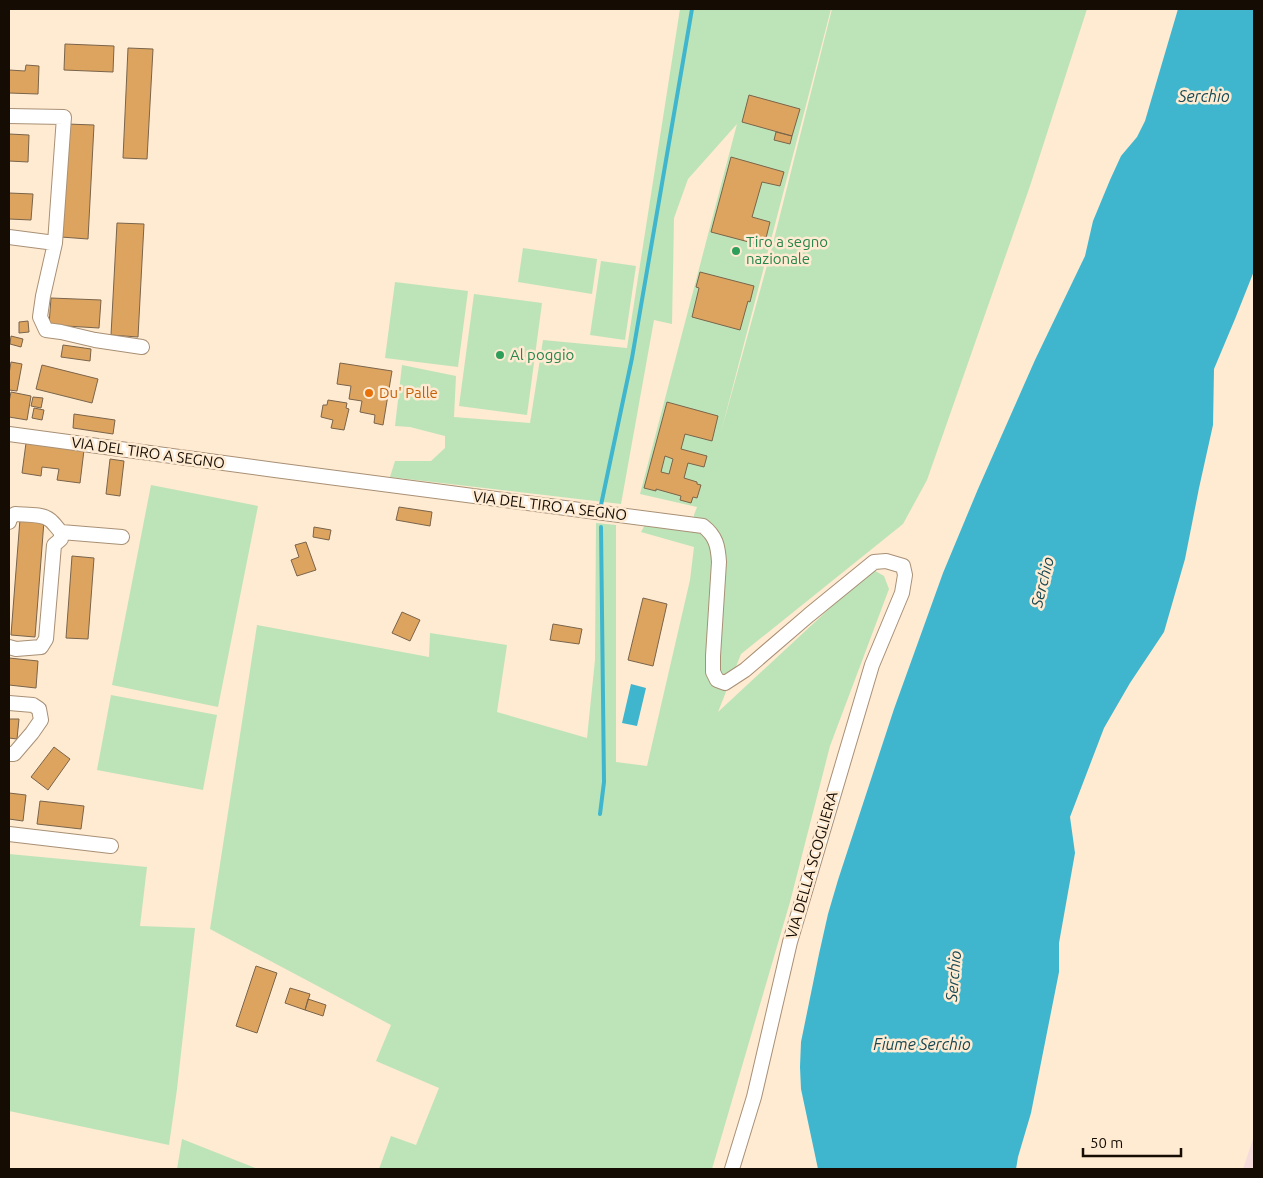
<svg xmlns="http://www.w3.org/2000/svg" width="1263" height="1178" viewBox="0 0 1263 1178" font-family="Ubuntu,sans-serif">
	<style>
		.industrial { fill: #f7dcdc }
		.green { fill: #bde4b8 }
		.water { fill: #3fb6cd }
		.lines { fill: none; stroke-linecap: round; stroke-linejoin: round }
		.stream { stroke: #3fb6cd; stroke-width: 4 }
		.building { fill: #dda460; stroke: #7a644a; fill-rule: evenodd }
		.minor-casing { stroke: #a89075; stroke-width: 16 }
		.minor { stroke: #fff; stroke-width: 14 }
		.leisure-dot { fill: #2e9e5b; stroke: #ffead2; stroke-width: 2 }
		.food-dot { fill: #e8710a; stroke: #ffead2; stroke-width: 2 }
		.labels { text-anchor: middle; stroke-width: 5; stroke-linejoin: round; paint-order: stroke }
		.leisure-label { font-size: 15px; fill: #27864d; stroke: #ffead2; text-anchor: start }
		.food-label { font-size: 15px; fill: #c56008; stroke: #ffead2; text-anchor: start }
		.street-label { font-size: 15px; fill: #150d04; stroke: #ffead2 }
		.water-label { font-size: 16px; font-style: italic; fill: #154852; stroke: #ffead2 }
	</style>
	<rect width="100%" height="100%" fill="#ffead2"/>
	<path class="industrial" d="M1254 1136V1169H1243Z"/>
	<path class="green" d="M680 9H831L721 432 771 251 832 9H1087L1030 186 927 480 903 524 741 654 718 712 872 569 884 576 889 589 830 746 790 902 712 1169H379L391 1136 416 1145 439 1088 376 1061 391 1025 210 929 257 625 429 657 430 633 507 645 497 712 587 738 595 660 596 523 616 525V762L647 766 690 580 694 547 641 532 646 523 694 530V515L697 507 640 494 737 124 688 179 674 218 672 324 654 320 621 504 390 477 395 461H431L445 448V436L410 427 395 426 402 365 456 376 454 417 530 423 543 340 627 348Z
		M523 248 597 259 592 294 518 282Z
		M601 261 636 266 625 340 590 335Z
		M395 282 468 291 458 367 385 358Z
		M474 294 542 303 527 415 459 406Z
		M151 485 258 506 218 707 112 685Z
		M111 695 217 715 203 790 97 770Z
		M9 854 147 867 140 926 195 928 177 1089 169 1145 9 1111Z
		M182 1139 258 1169H177Z"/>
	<path class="water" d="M1178 9H1254V271L1235 319 1214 369 1213 425 1199 488 1185 559 1164 632 1130 683 1104 728 1070 817 1075 853 1059 943V972L1031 1113 1018 1157 1016 1169H818L801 1089 800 1067 801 1042 819 954 828 914 838 880 894 709 943 573 978 489 1035 360 1085 256 1093 221 1110 180 1121 156 1137 137 1145 121Z
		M631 684 646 688 637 726 622 723Z"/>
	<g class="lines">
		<path class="stream" d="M601 505 632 358 692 9
			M600 814 604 782 601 527"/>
	</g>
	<path class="building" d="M65 44 114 46 113 72 64 70Z
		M128 48 153 49 147 159 123 158Z
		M26 65 39 66 38 94 9 93V70L25 71Z
		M749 95 800 109 792 136 742 122Z
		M67 124 94 125 88 239 61 237Z
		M776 132 792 136 790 144 774 140Z
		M9 134 29 135 28 162 9 161Z
		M731 157 784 172 780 186 762 182 752 217 770 222 764 246 711 232Z
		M9 193 33 194 31 220 9 219Z
		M117 223 144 224 138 337 111 335Z
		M700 272 754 286 750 302 748 301 740 330 692 317 699 288 696 287Z
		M51 298 101 300 99 328 49 325Z
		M28 321 29 332 19 333V322Z
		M11 336 23 339 21 347 10 344Z
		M63 345 91 349 90 361 61 357Z
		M11 362 22 364 17 391 9 390V374Z
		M340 363 392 371 383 425 374 423 375 415 360 412 362 401 349 399 351 386 337 384Z
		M42 365 98 379 92 403 36 389Z
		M11 392 31 396 27 420 9 417V402Z
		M33 397 43 398 41 408 31 406Z
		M328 400 347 403 346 408 349 409 344 430 331 428 333 420 321 417 323 405H327Z
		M667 402 718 416 712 441 685 434 681 449 707 456 704 467 688 463 684 478 697 482V484L701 485 697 498 693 497 691 503 680 500 681 496 656 489V491L644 488ZM665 456 673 459 669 474 661 472Z
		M34 408 44 410 42 420 32 418Z
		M74 414 115 420 113 434 73 428Z
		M26 443 84 450 80 483 57 480 59 469 42 467 41 476 22 473Z
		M110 459 124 461 120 496 106 494Z
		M399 507 432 512 430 526 396 520Z
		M20 519 44 521 35 637 11 635Z
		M314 527 331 530 329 540 313 537Z
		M306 542 316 570 297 576 291 560 299 557 295 545Z
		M72 556 94 558 88 639 66 638Z
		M643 598 667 604 653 666 628 660Z
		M402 612 420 620 410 641 392 633Z
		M553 624 582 629 579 644 550 640Z
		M9 658 38 661 36 688 9 685Z
		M9 719H19L17 739 9 738Z
		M54 747 70 759 48 790 31 777Z
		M9 793 26 795 23 821 9 819Z
		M40 801 84 806 81 829 37 824Z
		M256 966 277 973 257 1033 236 1026Z
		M290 988 310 994 305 1010 285 1003Z
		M308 999 326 1005 323 1016 305 1010Z"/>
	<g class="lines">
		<g class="minor-casing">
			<path id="minor" d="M9 116 64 117 55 243 43 296 40 317 46 330 61 332 95 340 142 347
				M9 237 55 243
				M9 434 275 470 703 526C716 536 718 546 719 562L713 656V672L717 680 725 683 745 670 809 615 874 562 886 561 903 566 905 575 902 593 872 665 790 942 754 1097 732 1169
				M9 522 10 518 15 514C25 515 42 513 50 520 54 523 57 528 61 532L122 537
				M9 647 16 649 41 647 46 639 54 545 61 539V532
				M9 703 33 705 39 709 41 720 32 733 14 754H9
				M9 834 111 846"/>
		</g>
		<use href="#minor" class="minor"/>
	</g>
	<g class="leisure-dot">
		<circle cx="736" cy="251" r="5"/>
		<circle cx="500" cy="355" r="5"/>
	</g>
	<circle class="food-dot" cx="369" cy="393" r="5"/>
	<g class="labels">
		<g class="leisure-label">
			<text x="746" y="247">Tiro a segno<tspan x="746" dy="17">nazionale</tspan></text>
			<text x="510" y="360">Al poggio</text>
		</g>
		<g class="food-label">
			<text x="379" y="398">Du' Palle</text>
		</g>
		<g class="street-label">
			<text transform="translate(148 453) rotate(8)" y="5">VIA DEL TIRO A SEGNO</text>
			<text transform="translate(550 506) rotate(7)" y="5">VIA DEL TIRO A SEGNO</text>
			<text transform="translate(812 865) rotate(-74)" y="5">VIA DELLA SCOGLIERA</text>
		</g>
		<g class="water-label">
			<text x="1204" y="102">Serchio</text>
			<text transform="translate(1042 582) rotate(-76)" y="6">Serchio</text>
			<text transform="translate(953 976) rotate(-85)" y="6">Serchio</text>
			<text x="922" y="1050">Fiume Serchio</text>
		</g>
	</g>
	<rect width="1263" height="1178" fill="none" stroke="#150d04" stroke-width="20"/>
	<path d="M1083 1148v8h98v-8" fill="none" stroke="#150d04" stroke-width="2.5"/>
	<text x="1090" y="1148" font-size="15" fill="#150d04" stroke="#ffead2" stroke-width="4" paint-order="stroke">50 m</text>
</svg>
